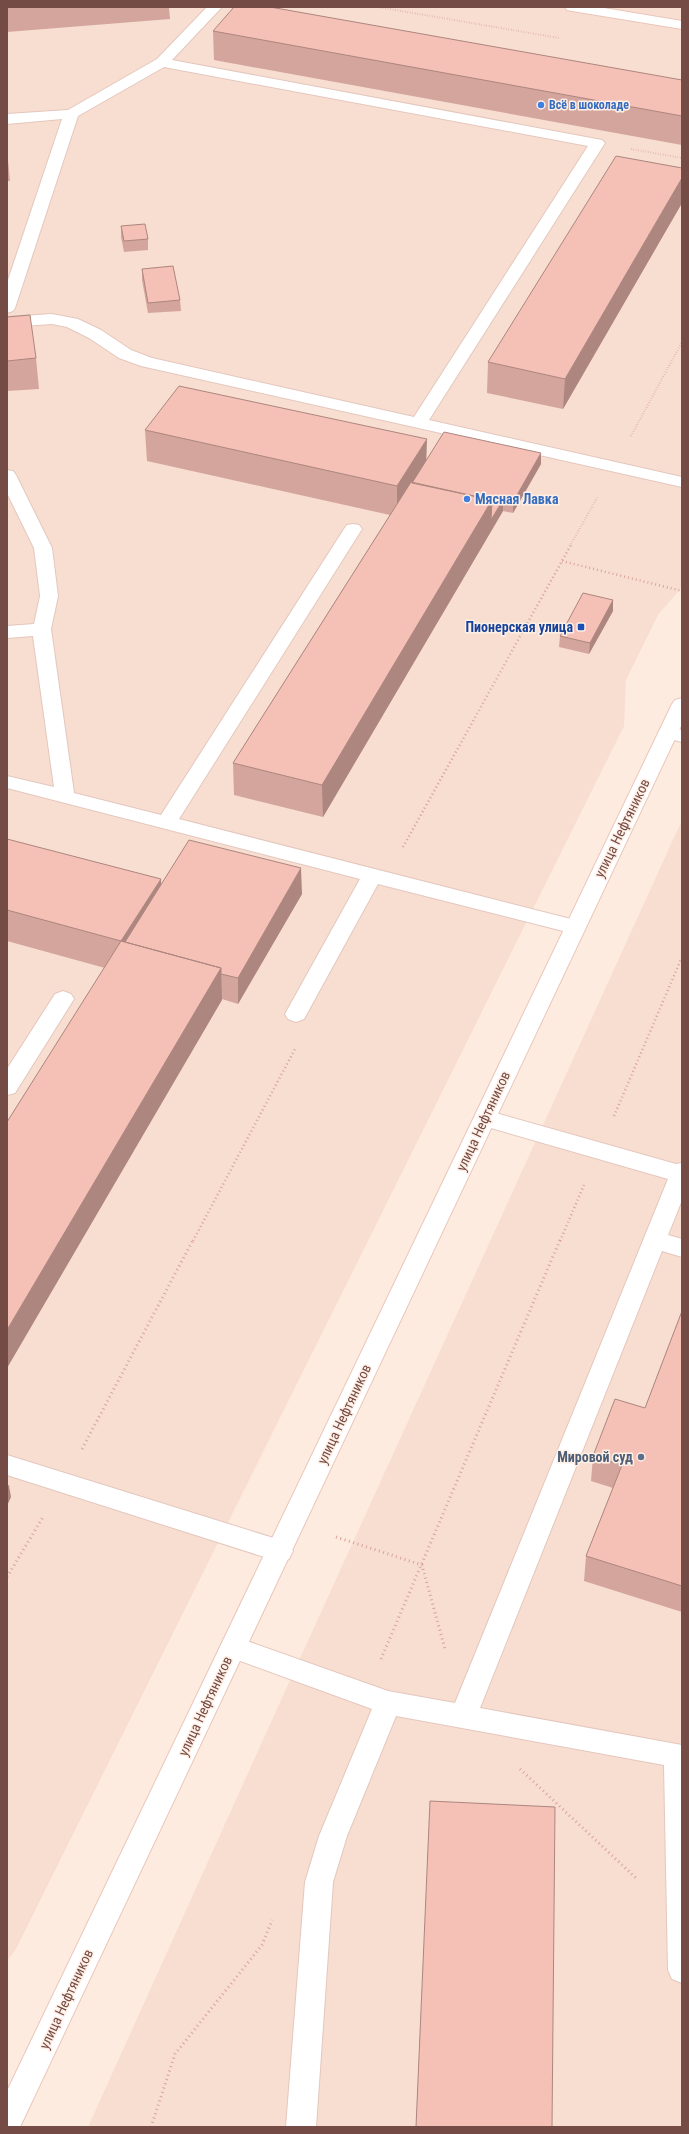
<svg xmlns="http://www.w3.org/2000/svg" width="689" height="2134" viewBox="0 0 689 2134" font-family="'Roboto Condensed',sans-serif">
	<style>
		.residential { fill: #f8ded0 }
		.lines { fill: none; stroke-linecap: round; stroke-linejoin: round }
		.lane-casing { stroke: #e4c7bd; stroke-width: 2 }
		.secondary-casing { stroke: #eac6ba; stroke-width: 2 }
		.path-far2 { stroke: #d9a398; stroke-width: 2; stroke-dasharray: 0.5 2; stroke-linecap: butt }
		.path-far1 { stroke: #d9a398; stroke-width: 2.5; stroke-dasharray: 1 3; stroke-linecap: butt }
		.path { stroke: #d9a398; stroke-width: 3; stroke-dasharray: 1 3.5; stroke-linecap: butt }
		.lane { fill: #fff; fill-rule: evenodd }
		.secondary { fill: #fff; fill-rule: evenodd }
		.wall { fill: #d3a59c }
		.shaded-wall { fill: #ac867f }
		.building { fill: #f5c0b5; stroke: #ac867f }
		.shop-dot { fill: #3f7fe0; stroke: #fff0e7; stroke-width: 1.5 }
		.transit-dot { fill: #1a4fb4; stroke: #fff0e7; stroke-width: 1.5 }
		.service-dot { fill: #5c6f8a; stroke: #fff0e7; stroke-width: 1.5 }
		.labels { text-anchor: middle; stroke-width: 3; stroke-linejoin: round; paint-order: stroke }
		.far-shop-label { font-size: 12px; font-weight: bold; fill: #366cbe; stroke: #fff0e7; text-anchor: start }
		.shop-label { font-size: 14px; font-weight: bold; fill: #366cbe; stroke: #fff0e7; text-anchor: start }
		.transit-label { font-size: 14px; font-weight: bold; fill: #164399; stroke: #fff0e7; text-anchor: end }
		.street-label { font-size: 14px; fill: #754c45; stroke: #fff0e7 }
		.service-label { font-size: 14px; font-weight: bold; fill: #4e5e75; stroke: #fff0e7; text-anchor: end }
	</style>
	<rect width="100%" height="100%" fill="#feebdf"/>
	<path class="residential" d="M7 7H682V587L658 615 626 680 624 726 16 1949 7 1961Z
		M682 820V2127H88L286 1689Z"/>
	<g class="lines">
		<g class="lane-casing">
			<path id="lane" d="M207 7H222L172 60 602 140 605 143 429 420 682 477V487L141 366 119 358 89 338 67 327 52 324 7 327V317L52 314 78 319 101 330 131 350 152 358 414 417 588 146 164 67 78 116 15 308 13 311 7 313V283L62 119 7 124V114L68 110 157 59Z
				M7 470 13 471 16 475 52 548 58 596 51 629 74 793 161 815 344 529 347 525 353 524 359 525 362 529 179 819 575 920 582 922 585 927 582 932 575 934 378 884 304 1019 296 1022 288 1019 285 1014 360 879 7 788V776L54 787 33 636 7 638V626L34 624 40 596 34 548 7 493Z
				M668 727 682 730V742L661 737 658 733 661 729Z
				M63 991 71 994 74 999 15 1093 7 1095V1069L55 994Z
				M485 1110 676 1164 682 1163V1200L668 1235 682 1239V1257L662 1251 480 1708 682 1745V1983L672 1979 668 1970 664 1765 396 1716 347 1836 333 1882 316 2127H286L305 1882 319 1836 372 1709 224 1655 220 1647 224 1639 233 1636 388 1691 455 1703 668 1179 477 1124 474 1118 477 1112Z
				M7 1455 280 1540 289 1543 293 1551 289 1559 280 1562 7 1475Z"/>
		</g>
		<g class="secondary-casing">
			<path id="secondary" d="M565 7H598L682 21V29L572 11 567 10Z
				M682 698V724L20 2127H7V2091L672 704 675 700Z"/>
		</g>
		<path class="path-far2" d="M378 7 559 38
			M631 149 682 158
			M631 436 682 342
			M571 544 597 498"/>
		<path class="path-far1" d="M562 561 682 591
			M403 847 572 543
			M614 1116 682 957
			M193 1241 295 1049
			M560 1241 584 1185"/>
		<path class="path" d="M82 1449 193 1240
			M336 1537 422 1565 445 1649
			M7 1577 43 1517
			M381 1659 560 1240
			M520 1769 636 1878
			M151 2127 175 2054 262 1945 272 1920"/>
		<use href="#lane" class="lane"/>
		<use href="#secondary" class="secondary"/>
	</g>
	<path class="wall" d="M7 7H169L170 19 7 32Z
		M213 31 682 80V145L214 60Z
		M7 150 10 181H7Z
		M682 168V203L563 409 487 393 488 362Z
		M121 226 148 239V250L124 252 121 237Z
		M142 269 180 300 181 311 148 313 142 280Z
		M7 317 36 358 39 389 7 391Z
		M145 430 426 460 541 464 513 513 503 511 323 817 234 795 233 763 390 515 147 461Z
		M613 600V611L589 654 559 647 560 636Z
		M7 839 161 885 302 894 238 1004 222 999 7 1368V1122L105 968 7 941Z
		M682 1311V1612L584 1581 586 1556 613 1488 591 1481 593 1456 645 1408Z"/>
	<path class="shaded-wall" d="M682 178V203L563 409 565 379Z
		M427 439 426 470 397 516V486Z
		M541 453V464L513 513V502Z
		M492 500H503V511L323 817 322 785Z
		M613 600V611L589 654 590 643Z
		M301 868 302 894 238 1004V978Z
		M161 879 162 910 137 951 121 941Z
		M221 968 222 1000 7 1368V1330Z
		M9 1486 11 1497 7 1506V1491Z"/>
	<path class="building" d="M234 7H270L682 80V116L213 31Z
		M616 156 682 168V178L565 379 488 362Z
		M145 224 148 239 124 241 121 226Z
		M173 266 180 300 148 303 142 269Z
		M30 315 36 358 7 361V317Z
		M179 386 427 439 397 486 145 430Z
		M444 432 541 453 513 502 503 500 491 520 492 500 412 483Z
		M411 482 492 500 322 785 233 763Z
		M583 593 613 600 590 643 560 636Z
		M7 839 161 879 121 941 7 910Z
		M189 840 301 868 238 978 221 974V968L125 942Z
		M121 941 221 968 7 1330V1122Z
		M682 1311V1586L586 1556 622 1465 593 1456 615 1399 645 1408Z
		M7 1485 9 1486 7 1491Z
		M430 1801 555 1807 552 2127H416Z"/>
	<g class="shop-dot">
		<circle cx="541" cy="105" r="4"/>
		<circle cx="467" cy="499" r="4"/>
	</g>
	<rect class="transit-dot" x="577" y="623" width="8" height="8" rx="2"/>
	<circle class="service-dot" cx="641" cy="1457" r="4"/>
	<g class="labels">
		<g class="far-shop-label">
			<text x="549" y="109">Всё в шоколаде</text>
		</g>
		<g class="shop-label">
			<text x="475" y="504">Мясная Лавка</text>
		</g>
		<g class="transit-label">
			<text x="573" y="632">Пионерская улица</text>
		</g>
		<g class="street-label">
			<text transform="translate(622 828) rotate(-64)" y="5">улица Нефтяников</text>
			<text transform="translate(483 1121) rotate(-65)" y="5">улица Нефтяников</text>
			<text transform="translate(344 1414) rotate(-65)" y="5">улица Нефтяников</text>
			<text transform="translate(205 1706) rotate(-65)" y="5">улица Нефтяников</text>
			<text transform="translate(66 1999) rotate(-65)" y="5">улица Нефтяников</text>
		</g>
		<g class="service-label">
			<text x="633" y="1462">Мировой суд</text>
		</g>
	</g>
	<rect width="689" height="2134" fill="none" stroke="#754c45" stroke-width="16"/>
</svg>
